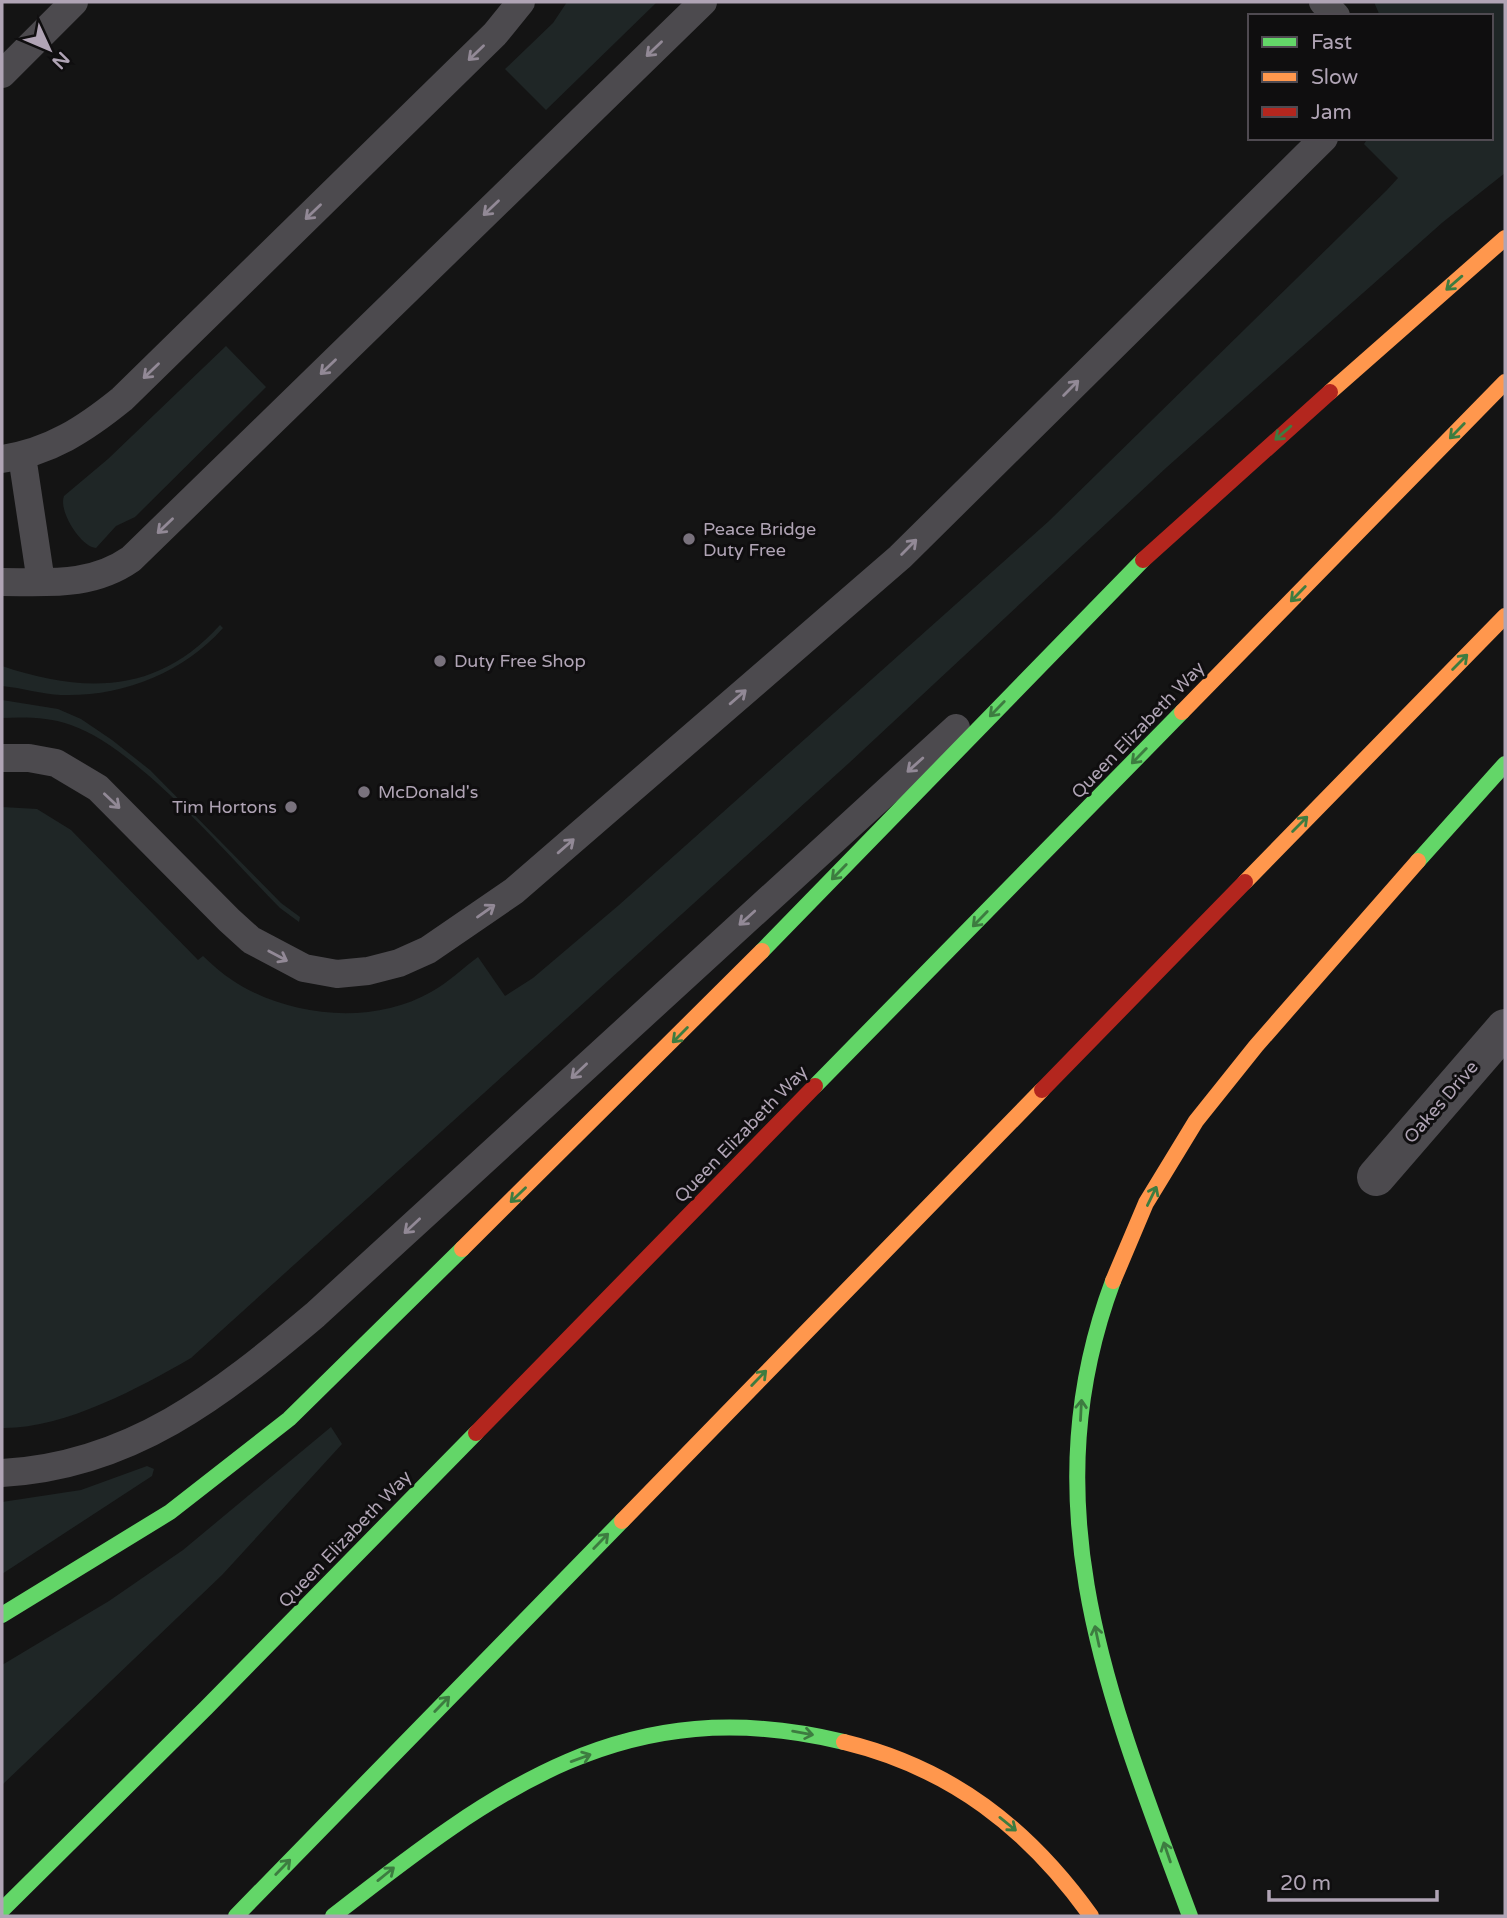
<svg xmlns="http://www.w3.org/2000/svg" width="1507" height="1918" viewBox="0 0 1507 1918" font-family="'Varela Round',sans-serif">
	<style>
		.green { fill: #1f2626 }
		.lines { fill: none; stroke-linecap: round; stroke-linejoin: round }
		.lane { stroke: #4c4a4e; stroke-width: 28 }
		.street { stroke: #4c4a4e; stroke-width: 38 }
		.fast { stroke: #63d668; stroke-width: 16 }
		.slow { stroke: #ff974d; stroke-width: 16 }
		.jam { stroke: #b3261e; stroke-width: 16 }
		.oneway { stroke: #928996 }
		.oneway2 { stroke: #3d7c40 }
		.poi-dot { fill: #79727d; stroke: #0f0e0f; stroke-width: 2.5 }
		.labels { text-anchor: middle; stroke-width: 6; stroke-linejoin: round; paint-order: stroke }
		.poi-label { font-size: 18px; fill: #b0a4b5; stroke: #0f0e0f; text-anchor: start }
		.street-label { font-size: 18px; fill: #b0a4b5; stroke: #0f0e0f }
	</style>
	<rect width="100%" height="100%" fill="#141414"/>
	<path class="green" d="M567 2H657L546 110 505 69 553 23Z
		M1374 2H1505V173L1443 222 1167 467 849 763 191 1358C139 1388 64 1429 2 1428V807L37 809 71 830 198 960 203 956C212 964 221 973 232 980 287 1017 372 1026 431 992 448 983 463 968 478 957L505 996 533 978 619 905 1049 521 1387 190 1398 178 1364 144 1368 138H1491V16H1380Z
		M226 346 266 387 135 517 116 526 96 548C81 547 58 511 64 496L108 459Z
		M220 625 223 628C183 673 122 697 61 695 42 694 22 688 2 686V666C85 694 158 694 220 625Z
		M2 700 58 709 81 719 112 740 150 770 281 903 300 917 299 922 280 908C228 856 138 748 71 725 49 717 24 717 2 718Z
		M331 1427 342 1444 222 1575 2 1785V1665L109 1601 183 1550Z
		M147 1466 154 1469 152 1476 2 1574V1502L81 1490Z"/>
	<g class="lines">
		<path class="lane" d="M1323 2 1336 16
			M2 74 74 2
			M22 456 41 582
			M2 459C50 452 85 429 122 399L495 34 521 2
			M2 582C48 582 91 587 131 559L703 2
			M2 758H29L56 763 98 788 229 920 251 940 304 968 337 974 368 971 399 963 428 950 514 891 900 557 1324 138
			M2 1473C131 1466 220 1395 315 1315L956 728"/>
		<path class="street" d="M1376 1177 1505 1028"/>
		<path class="fast" d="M1418 861 1505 764
			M762 951 1143 560
			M815 1086 1182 712
			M1113 1281C1028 1509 1111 1703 1190 1916
			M2 1615 170 1512 289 1419 462 1249
			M2 1910 206 1708 476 1433
			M236 1916 622 1521
			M333 1916C496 1789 626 1689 844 1742"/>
		<path class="slow" d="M1330 392 1505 238
			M1182 712 1505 382
			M1245 882 1505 616
			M462 1249 762 951
			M1113 1281 1146 1203 1196 1121 1256 1046 1418 861
			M622 1521 1042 1090
			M844 1742C951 1768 1028 1828 1091 1916"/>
		<path class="jam" d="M1143 560 1330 392
			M1042 1090 1245 882
			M476 1433 815 1086"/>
	</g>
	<defs><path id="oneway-shaft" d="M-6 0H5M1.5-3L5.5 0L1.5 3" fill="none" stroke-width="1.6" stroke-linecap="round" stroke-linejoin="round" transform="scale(1.75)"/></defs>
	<g class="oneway">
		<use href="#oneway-shaft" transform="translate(654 49) rotate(136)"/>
		<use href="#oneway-shaft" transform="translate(476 53) rotate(136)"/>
		<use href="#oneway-shaft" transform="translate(491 208) rotate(136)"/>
		<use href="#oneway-shaft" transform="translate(313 212) rotate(136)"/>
		<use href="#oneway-shaft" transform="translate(328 367) rotate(136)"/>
		<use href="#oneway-shaft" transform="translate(151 371) rotate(136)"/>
		<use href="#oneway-shaft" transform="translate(1071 388) rotate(-45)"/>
		<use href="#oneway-shaft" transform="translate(165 526) rotate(136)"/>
		<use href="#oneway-shaft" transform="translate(909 547) rotate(-45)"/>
		<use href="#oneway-shaft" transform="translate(738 697) rotate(-41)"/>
		<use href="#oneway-shaft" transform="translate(915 765) rotate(138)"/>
		<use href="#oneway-shaft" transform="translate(112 801) rotate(43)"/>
		<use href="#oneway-shaft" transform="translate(566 846) rotate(-41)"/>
		<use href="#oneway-shaft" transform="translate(486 911) rotate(-35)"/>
		<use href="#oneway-shaft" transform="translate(747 918) rotate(138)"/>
		<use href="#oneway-shaft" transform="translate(278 956) rotate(28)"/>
		<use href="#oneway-shaft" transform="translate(579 1071) rotate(137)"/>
		<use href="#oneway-shaft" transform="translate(412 1226) rotate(137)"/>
	</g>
	<g class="oneway2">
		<use href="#oneway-shaft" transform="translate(1454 283) rotate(139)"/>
		<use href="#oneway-shaft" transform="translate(1457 431) rotate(134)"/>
		<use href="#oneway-shaft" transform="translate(1283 433) rotate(139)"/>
		<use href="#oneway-shaft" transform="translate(1298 594) rotate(134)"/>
		<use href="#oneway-shaft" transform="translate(1460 662) rotate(-45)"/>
		<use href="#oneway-shaft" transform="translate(997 709) rotate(134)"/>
		<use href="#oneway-shaft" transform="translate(1139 756) rotate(134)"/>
		<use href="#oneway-shaft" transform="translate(1300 824) rotate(-45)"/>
		<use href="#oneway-shaft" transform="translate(839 872) rotate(134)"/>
		<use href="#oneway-shaft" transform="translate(980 919) rotate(134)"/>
		<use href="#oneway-shaft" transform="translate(680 1035) rotate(135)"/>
		<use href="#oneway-shaft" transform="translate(518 1195) rotate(136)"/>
		<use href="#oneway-shaft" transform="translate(1152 1196) rotate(-64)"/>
		<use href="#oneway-shaft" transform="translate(759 1378) rotate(-46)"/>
		<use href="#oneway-shaft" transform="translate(1081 1410) rotate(-87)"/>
		<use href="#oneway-shaft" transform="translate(601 1541) rotate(-46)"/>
		<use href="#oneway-shaft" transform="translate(1097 1636) rotate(-102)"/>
		<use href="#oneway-shaft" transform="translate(442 1704) rotate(-46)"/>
		<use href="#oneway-shaft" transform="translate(803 1733) rotate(10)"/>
		<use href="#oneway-shaft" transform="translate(581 1758) rotate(-20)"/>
		<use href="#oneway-shaft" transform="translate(1008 1824) rotate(39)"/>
		<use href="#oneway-shaft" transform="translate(1167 1852) rotate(-109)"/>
		<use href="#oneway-shaft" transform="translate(283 1867) rotate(-46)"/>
		<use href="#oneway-shaft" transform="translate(386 1874) rotate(-39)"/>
	</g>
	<g class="poi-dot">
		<circle cx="689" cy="539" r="7"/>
		<circle cx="440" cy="661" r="7"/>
		<circle cx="364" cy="792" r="7"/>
		<circle cx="291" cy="807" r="7"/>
	</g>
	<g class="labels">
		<g class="poi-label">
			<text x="703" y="535">Peace Bridge<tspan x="703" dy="21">Duty Free</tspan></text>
			<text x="454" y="667">Duty Free Shop</text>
			<text x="378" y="798">McDonald's</text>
			<text x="277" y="813" text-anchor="end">Tim Hortons</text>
		</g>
		<g class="street-label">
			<text transform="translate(1138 730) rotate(-46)" y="6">Queen Elizabeth Way</text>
			<text transform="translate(1441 1102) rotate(-49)" y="6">Oakes Drive</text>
			<text transform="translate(741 1134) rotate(-46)" y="6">Queen Elizabeth Way</text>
			<text transform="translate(345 1539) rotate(-46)" y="6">Queen Elizabeth Way</text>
		</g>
	</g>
	<rect width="1507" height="1918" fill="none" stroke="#b0a4b5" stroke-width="7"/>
	<rect x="1248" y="14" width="245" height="126" fill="#0f0e0f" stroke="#4f4a51" stroke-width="2"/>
	<rect x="1262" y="37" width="35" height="10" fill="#63d668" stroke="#4f4a51" stroke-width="2"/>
	<text x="1311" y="49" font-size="21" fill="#b0a4b5">Fast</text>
	<rect x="1262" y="72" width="35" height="10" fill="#ff974d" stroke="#4f4a51" stroke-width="2"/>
	<text x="1311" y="84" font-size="21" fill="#b0a4b5">Slow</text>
	<rect x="1262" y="107" width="35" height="10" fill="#b3261e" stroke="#4f4a51" stroke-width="2"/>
	<text x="1311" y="119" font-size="21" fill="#b0a4b5">Jam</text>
	<g transform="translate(49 49) rotate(134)" stroke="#0f0e0f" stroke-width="5" paint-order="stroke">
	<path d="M0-5L12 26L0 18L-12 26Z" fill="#b0a4b5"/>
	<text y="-10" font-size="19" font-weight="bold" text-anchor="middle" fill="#b0a4b5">N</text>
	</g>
	<path d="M1269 1890v10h168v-10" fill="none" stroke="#b0a4b5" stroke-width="3.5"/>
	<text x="1280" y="1890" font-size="21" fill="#b0a4b5" stroke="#0f0e0f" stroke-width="5" paint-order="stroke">20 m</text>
</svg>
